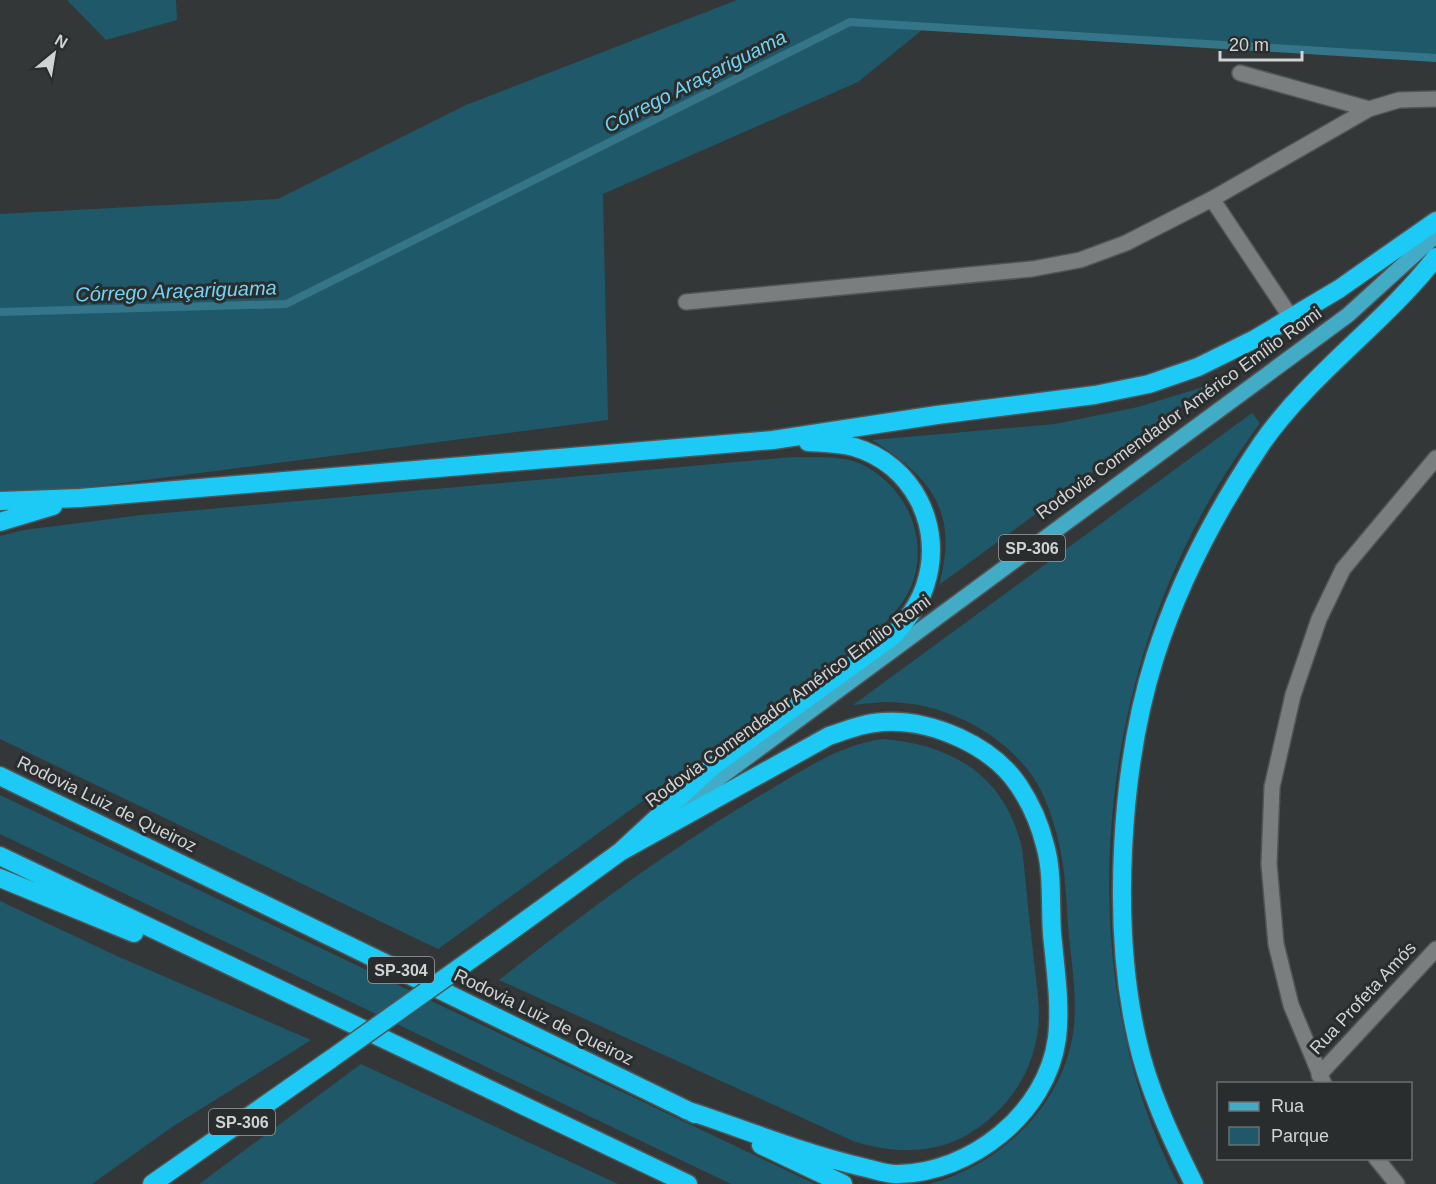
<svg xmlns="http://www.w3.org/2000/svg" width="1436" height="1184" viewBox="0 0 1436 1184" font-family="Arial,sans-serif">
	<style>
		.green { fill: #1f5869 }
		.lines { fill: none; stroke-linecap: round; stroke-linejoin: round }
		.stream { stroke: #347589; stroke-width: 8 }
		.minor-casing { stroke: #515455; stroke-width: 18 }
		.major-casing { stroke: #515455; stroke-width: 18 }
		.highway-casing { stroke: #515455; stroke-width: 21 }
		.minor { stroke: #7a7e7f; stroke-width: 15 }
		.major { stroke: #42acc6; stroke-width: 15 }
		.highway { stroke: #1dcaf5; stroke-width: 18 }
		.highway-bridge-casing { stroke: #515455; stroke-width: 21; stroke-linecap: butt }
		.highway-bridge { stroke: #1dcaf5; stroke-width: 18 }
		.labels { text-anchor: middle; stroke-width: 6; stroke-linejoin: round; paint-order: stroke }
		.shield { fill: #292d2e; stroke: #9ea0a2; stroke-width: 1.5 }
		.shield-label { font-size: 16px; font-weight: bold; fill: #d0d2d3 }
		.street-label { font-size: 18px; fill: #d0d2d3; stroke: #292d2e }
		.water-label { font-size: 20px; font-style: italic; fill: #71d4f3; stroke: #292d2e }
	</style>
	<rect width="100%" height="100%" fill="#333738"/>
	<path class="green" d="M67 0H176L177 20 106 40Z
		M737 0H1436V58L927 26 858 82 603 194 608 420 84 488 0 491V214L278 199 466 105Z
		M1213 384 939 585C959 512 932 478 872 440L1055 424 1138 407Z
		M1252 413 1260 423C1237 455 1215 488 1197 523 1094 718 1074 985 1178 1184H929C1001 1165 1066 1103 1074 1026 1077 993 1071 959 1068 926 1066 895 1065 862 1056 832 1051 813 1044 793 1033 777 1002 732 944 703 889 702 877 702 865 704 853 705Z
		M793 457C815 458 841 455 861 464 908 486 932 544 909 591 901 607 889 618 878 631L438 949 0 739V536L24 530 142 515Z
		M883 739C954 745 1005 776 1022 848 1026 883 1029 918 1033 952 1035 973 1039 995 1039 1016 1038 1066 1010 1110 967 1135 932 1155 890 1153 853 1141L499 980C586 912 673 846 768 791 805 769 839 745 883 739Z
		M0 795 815 1184H731L0 834Z
		M0 901 117 956 311 1040 175 1125 92 1184H0Z
		M361 1064 618 1184H199Z"/>
	<g class="lines">
		<path class="stream" d="M0 312 286 304 850 22 1436 58"/>
		<g class="minor-casing">
			<path id="minor" d="M1240 73 1369 109
				M1212 199 1292 319
				M686 302 1032 269 1080 260 1126 243 1212 199 1369 109 1399 100 1436 99
				M1319 1075 1436 949
				M1324 1084 1291 1005 1276 944 1269 864 1272 787 1293 695 1319 619 1343 569 1436 458
				M1376 1158 1397 1184"/>
		</g>
		<g class="major-casing">
			<path id="major" d="M673 812 1348 315 1436 235"/>
		</g>
		<g class="highway-casing">
			<path id="highway" d="M0 501 80 498 773 440 937 415 1095 395 1149 384 1198 367 1255 339 1339 289 1436 221
				M0 522 53 506
				M0 776 695 1114
				M620 852 829 736C847 730 864 723 883 722 931 719 992 745 1019 786 1031 804 1040 825 1045 845 1053 872 1050 905 1052 933 1055 967 1061 1004 1057 1038 1047 1114 970 1173 898 1174 886 1175 873 1169 862 1167 802 1153 744 1129 686 1110
				M0 856 688 1184
				M0 878 134 933
				M511 931 620 852 713 766 893 636C906 621 919 605 925 586 945 527 913 464 854 447 839 443 823 443 808 442
				M761 1145 843 1184
				M152 1184 331 1059
				M1194 1184C1171 1138 1148 1089 1137 1039 1111 926 1120 767 1155 657 1179 582 1218 508 1262 443 1311 373 1384 324 1436 257"/>
		</g>
		<use href="#minor" class="minor"/>
		<use href="#major" class="major"/>
		<use href="#highway" class="highway"/>
		<g class="highway-bridge-casing">
			<path id="highway-bridge" d="M331 1059 511 931"/>
		</g>
		<use href="#highway-bridge" class="highway-bridge"/>
	</g>
	<g class="labels">
		<g class="shield">
			<rect x="999" y="535" width="66" height="26" rx="4.5"/>
			<rect x="368" y="957" width="66" height="26" rx="4.5"/>
			<rect x="209" y="1109" width="66" height="26" rx="4.5"/>
		</g>
		<g class="shield-label">
			<text x="1032" y="554">SP-306</text>
			<text x="401" y="976">SP-304</text>
			<text x="242" y="1128">SP-306</text>
		</g>
		<g class="street-label">
			<text transform="translate(1179 413) rotate(-36)" y="6">Rodovia Comendador Américo Emílio Romi</text>
			<text transform="translate(788 701) rotate(-36)" y="6">Rodovia Comendador Américo Emílio Romi</text>
			<text transform="translate(107 804) rotate(26)" y="6">Rodovia Luiz de Queiroz</text>
			<text transform="translate(1363 998) rotate(-47)" y="6">Rua Profeta Amós</text>
			<text transform="translate(544 1017) rotate(26)" y="6">Rodovia Luiz de Queiroz</text>
		</g>
		<g class="water-label">
			<text transform="translate(695 81) rotate(-27)" y="7">Córrego Araçariguama</text>
			<text transform="translate(176 291) rotate(-2)" y="7">Córrego Araçariguama</text>
		</g>
	</g>
	<rect x="1217" y="1082" width="195" height="78" fill="#292d2e" stroke="#6c6f70" stroke-width="1.5"/>
	<rect x="1229" y="1102" width="30" height="9" fill="#42acc6" stroke="#6c6f70" stroke-width="1.5"/>
	<text x="1271" y="1112" font-size="18" fill="#d0d2d3">Rua</text>
	<rect x="1229" y="1127" width="30" height="18" fill="#1f5869" stroke="#6c6f70" stroke-width="1.5"/>
	<text x="1271" y="1142" font-size="18" fill="#d0d2d3">Parque</text>
	<g transform="translate(54 54) rotate(30)" stroke="#292d2e" stroke-width="4.5" paint-order="stroke">
	<path d="M0-4.5L10 22L0 15L-10 22Z" fill="#d0d2d3"/>
	<text y="-9" font-size="16" font-weight="bold" text-anchor="middle" fill="#d0d2d3">N</text>
	</g>
	<path d="M1220 51v9h82v-9" fill="none" stroke="#d0d2d3" stroke-width="3"/>
	<text x="1229" y="51" font-size="18" fill="#d0d2d3" stroke="#292d2e" stroke-width="4.5" paint-order="stroke">20 m</text>
</svg>
